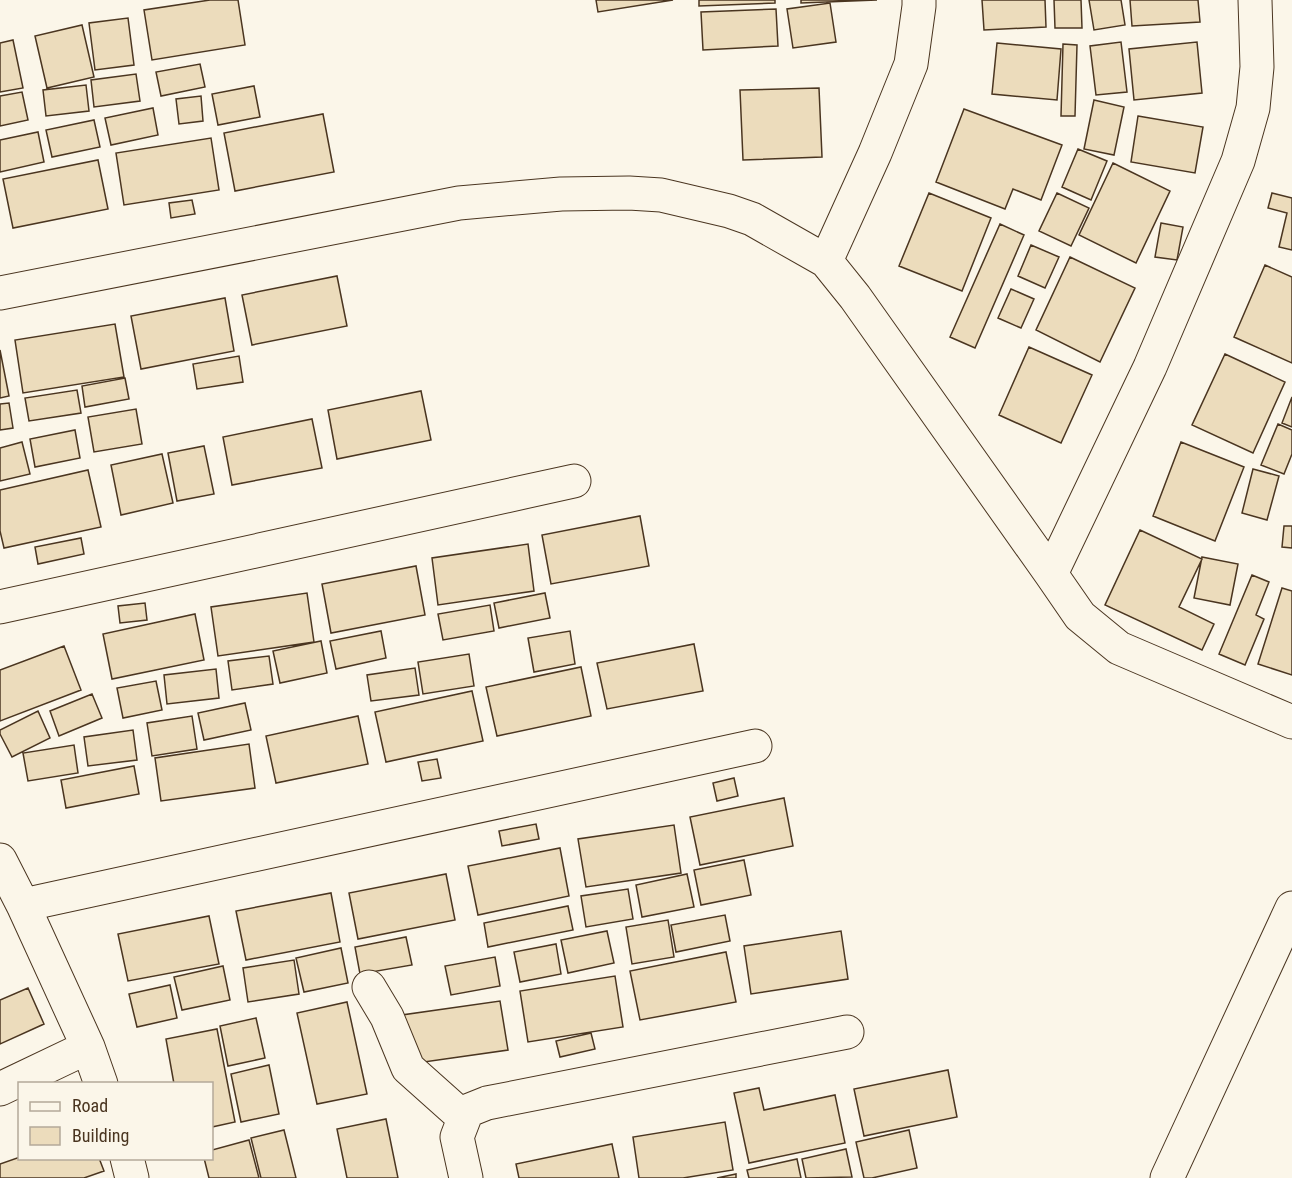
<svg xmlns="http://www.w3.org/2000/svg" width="1292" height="1178" viewBox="0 0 1292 1178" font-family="'Roboto Condensed',sans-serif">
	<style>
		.building { fill: #ecdcbc; stroke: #4a3520; stroke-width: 1.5 }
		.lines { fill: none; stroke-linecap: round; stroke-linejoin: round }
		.minor-casing { stroke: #4a3520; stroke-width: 35 }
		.minor { stroke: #fbf6e9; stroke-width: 33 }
	</style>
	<rect width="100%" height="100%" fill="#fbf6e9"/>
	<path class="building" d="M210 0H238L245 45 152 60 144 10Z
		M596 0H673L598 12Z
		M699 0H775V3L699 6Z
		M801 0H877L801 3Z
		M982 0H1045L1046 27 984 30Z
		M1054 0H1081L1082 28H1055Z
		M1089 0H1121L1125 25 1094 30Z
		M1130 0H1198L1200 22 1132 26Z
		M830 3 836 42 793 48 787 9Z
		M776 9 778 46 703 50 701 12Z
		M128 18 134 65 95 70 89 23Z
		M82 25 94 77 47 88 35 36Z
		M13 40 23 88 0 92V43Z
		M1121 42 1127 92 1096 95 1090 46Z
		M1197 42 1202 93 1134 100 1129 49Z
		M997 43 1061 49 1057 100 992 94Z
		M1063 44 1077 45 1075 116H1061Z
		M200 64 205 87 161 96 156 72Z
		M136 74 140 101 94 107 91 80Z
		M86 85 89 111 46 116 43 90Z
		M254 86 260 117 218 125 212 94Z
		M819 88 822 157 743 160 740 90Z
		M22 92 28 120 0 126V96Z
		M201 96 203 121 179 124 176 99Z
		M1094 100 1124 107 1114 155 1084 149Z
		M153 108 158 135 111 145 105 118Z
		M964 109 1062 145 1041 200 1013 189 1005 209 936 182Z
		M323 114 334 172 235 191 224 133Z
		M1138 116 1203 127 1195 173 1131 162Z
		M94 120 100 147 52 157 46 130Z
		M38 132 44 162 0 172V140Z
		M211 138 219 190 124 205 116 153Z
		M1078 149 1107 161 1091 200 1062 187Z
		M98 160 108 209 13 228 3 179Z
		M1113 163 1170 191 1136 263 1079 235Z
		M929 193 991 218 962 291 899 266Z
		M1057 193 1089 208 1071 246 1039 231Z
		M1272 193 1292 198V250L1279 247 1287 213 1268 208Z
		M192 200 195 214 171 218 169 203Z
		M1161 223 1183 227 1177 260 1155 257Z
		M1000 224 1024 235 975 348 950 337Z
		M1031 245 1059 257 1045 288 1018 276Z
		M1070 257 1135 288 1100 362 1036 330Z
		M1265 265 1292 277V363L1234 337Z
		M337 276 347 326 252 345 242 295Z
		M1011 289 1034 299 1021 328 998 318Z
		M225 298 234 351 141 369 131 316Z
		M115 324 124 377 23 393 15 340Z
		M1029 347 1092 375 1061 443 999 415Z
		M0 350 9 396 0 398Z
		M1225 354 1285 382 1253 453 1192 425Z
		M239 356 243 382 197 389 193 364Z
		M125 378 129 399 85 407 82 386Z
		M77 390 81 413 29 421 25 398Z
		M421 391 431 440 337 459 328 410Z
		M1292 397V427L1282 423Z
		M9 403 13 428 0 430V404Z
		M136 409 142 444 94 452 88 417Z
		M312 419 322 468 232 485 223 437Z
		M1278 424 1292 430V454L1284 474 1261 465Z
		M75 430 80 458 35 467 30 439Z
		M22 442 30 474 0 481V448Z
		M1181 442 1244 467 1215 541 1153 516Z
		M204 446 214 494 177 501 168 453Z
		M162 454 173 503 121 515 111 465Z
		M1253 469 1279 476 1267 520 1242 513Z
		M88 470 101 527 4 548 0 531V490Z
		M640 516 649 566 551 584 542 535Z
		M1284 526H1292V548L1282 547Z
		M1140 530 1202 559 1179 607 1214 624 1202 650 1105 605Z
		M81 538 84 554 38 564 35 547Z
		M528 544 534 591 438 605 432 558Z
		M1202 557 1238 564 1230 605 1194 598Z
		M416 566 425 615 331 633 322 584Z
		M1252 575 1269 582 1256 615 1264 619 1245 665 1219 654Z
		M1282 588 1292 591V675L1258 664Z
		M307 593 314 642 218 656 211 607Z
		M545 593 550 618 499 628 494 603Z
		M145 603 147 620 120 623 118 606Z
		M490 605 494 631 443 640 438 614Z
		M195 614 204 660 112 679 103 634Z
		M381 631 386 658 336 669 330 641Z
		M570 631 575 664 534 672 528 638Z
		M321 641 327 673 280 683 273 651Z
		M694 644 703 691 607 709 597 663Z
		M64 646 81 690 0 721V670Z
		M469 654 474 686 423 694 418 662Z
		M269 656 273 684 232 690 228 661Z
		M581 667 591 716 497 736 486 687Z
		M415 668 419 695 371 701 367 675Z
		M216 669 219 698 167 704 164 675Z
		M156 681 162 710 123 718 117 688Z
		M472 691 483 741 386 762 375 712Z
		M92 694 102 718 59 736 50 711Z
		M245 703 251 730 204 740 198 713Z
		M38 711 50 738 12 757 0 734V730Z
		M192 716 197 749 152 756 147 723Z
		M358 716 368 764 276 783 266 736Z
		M133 730 137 760 88 766 84 737Z
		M249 744 255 788 161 801 155 758Z
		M74 745 78 773 28 781 23 753Z
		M437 759 441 778 422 781 418 762Z
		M134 766 139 794 66 808 61 780Z
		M734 778 738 796 717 801 713 783Z
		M784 798 793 846 700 865 690 817Z
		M536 824 539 839 502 846 499 831Z
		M674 825 681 873 586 887 578 839Z
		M560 848 569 896 478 915 468 866Z
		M744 860 751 895 701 905 694 870Z
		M446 874 455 920 358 939 349 893Z
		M687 874 694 907 642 917 636 885Z
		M628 889 633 919 586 927 581 896Z
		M331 893 340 942 246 960 236 911Z
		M568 906 573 930 488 947 484 923Z
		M725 915 730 941 676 952 671 925Z
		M209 916 219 964 128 981 118 934Z
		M668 920 674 957 632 964 626 927Z
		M607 931 614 963 568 973 561 940Z
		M841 931 848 979 751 994 744 946Z
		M406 937 412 965 360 974 355 947Z
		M556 944 561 974 520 982 514 952Z
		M341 948 348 983 304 992 296 958Z
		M726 952 736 1002 640 1020 630 971Z
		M495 957 500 986 451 995 445 966Z
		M294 960 299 994 248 1002 243 968Z
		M223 966 230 1000 182 1010 174 977Z
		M615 976 623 1027 528 1042 520 991Z
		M170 985 177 1018 137 1027 129 994Z
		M28 988 44 1024 0 1044V1000Z
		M500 1001 508 1050 410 1064 402 1015Z
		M347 1002 367 1094 317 1104 297 1013Z
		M256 1018 265 1058 228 1066 220 1026Z
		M217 1029 235 1122 212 1127V1084H174L166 1039Z
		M591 1033 595 1049 560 1057 556 1041Z
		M269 1065 279 1114 241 1122 231 1074Z
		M948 1070 957 1117 864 1136 854 1089Z
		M759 1088 764 1110 835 1095 845 1143 749 1163 734 1093Z
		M386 1119 398 1178H347L337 1129Z
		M725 1122 733 1170 683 1178H639L633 1137Z
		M284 1130 296 1178H261L251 1138Z
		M909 1130 917 1168 872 1178H864L856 1142Z
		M249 1140 259 1178H209L204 1158H212V1150Z
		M612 1144 619 1178H519L516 1164Z
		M846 1149 852 1177 806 1178 802 1159Z
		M20 1157V1158H99L104 1171 84 1178H0V1164Z
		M797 1159 801 1178H749L747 1170Z
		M736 1174V1178H717Z"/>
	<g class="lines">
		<g class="minor-casing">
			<path id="minor" d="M826 261 875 153 911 64 919 6V0
				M0 293 459 203 561 194 629 193 661 195 729 211 752 219 826 261 855 297 1051 574 1080 616 1119 648 1292 722
				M1051 574 1150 367 1238 161 1253 108 1257 67 1255 0
				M0 607 574 481
				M0 860 23 905 88 1047 101 1084
				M23 905 755 746
				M369 987 387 1017 408 1068 464 1118
				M0 1089 88 1047
				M127 1158 132 1178
				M466 1178 457 1137 467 1111 487 1103 847 1032
				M1167 1178 1292 908"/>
		</g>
		<use href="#minor" class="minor"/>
	</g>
	<rect x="18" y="1082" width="195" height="78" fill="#fbf6e9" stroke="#b4a999" stroke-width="1.5"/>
	<rect x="30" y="1102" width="30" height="9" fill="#fbf6e9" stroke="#b4a999" stroke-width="1.5"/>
	<text x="72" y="1112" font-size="18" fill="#4a3520">Road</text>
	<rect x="30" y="1127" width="30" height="18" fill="#ecdcbc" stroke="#b4a999" stroke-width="1.5"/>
	<text x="72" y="1142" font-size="18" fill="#4a3520">Building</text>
</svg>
